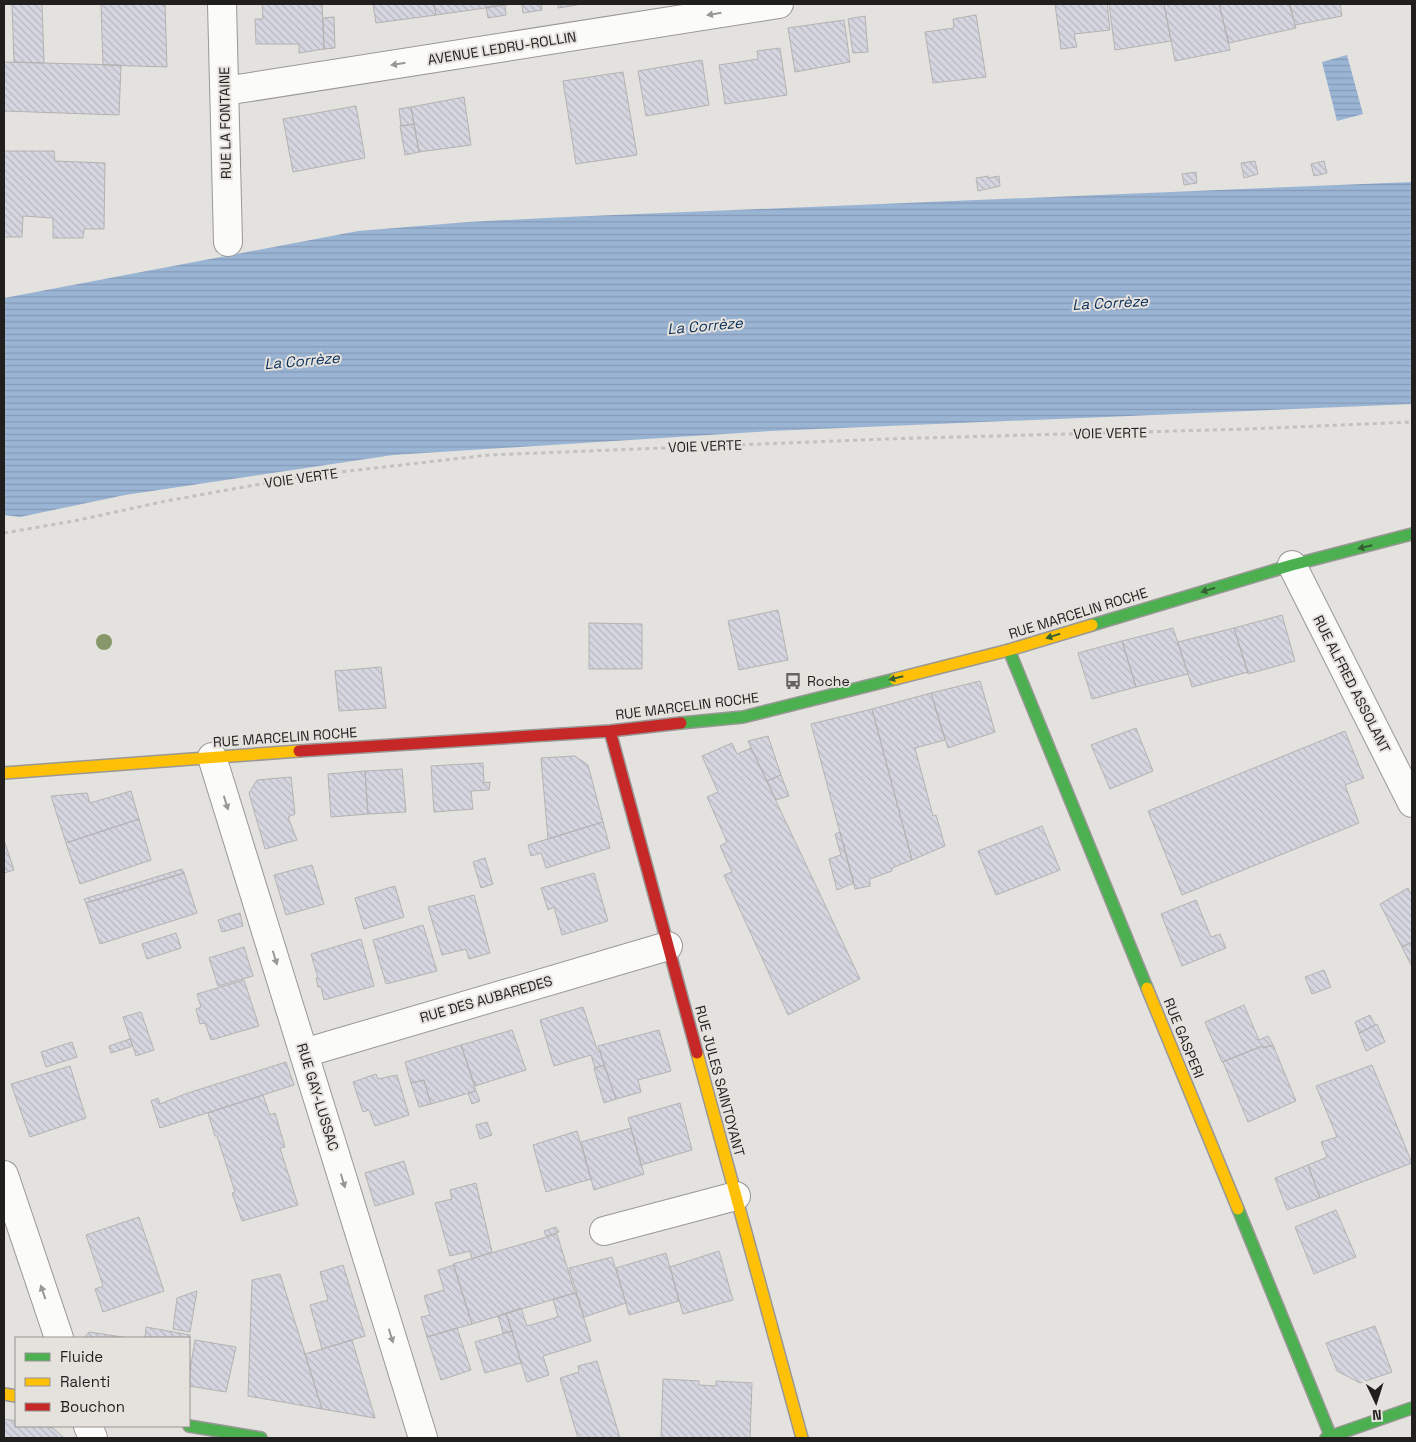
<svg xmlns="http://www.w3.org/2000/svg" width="1416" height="1442" viewBox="0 0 1416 1442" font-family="'Space Grotesk',sans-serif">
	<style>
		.water { fill: url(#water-rules) }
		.building { fill: url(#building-back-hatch); stroke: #b4b3b2 }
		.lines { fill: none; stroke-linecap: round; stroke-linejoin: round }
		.street-casing { stroke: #9a9896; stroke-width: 30 }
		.fast-casing { stroke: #9a9896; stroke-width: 14 }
		.slow-casing { stroke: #9a9896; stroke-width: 14 }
		.jam-casing { stroke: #9a9896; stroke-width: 14 }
		.path { stroke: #c2c1c1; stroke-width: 3; stroke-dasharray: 4 4; stroke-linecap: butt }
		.street { stroke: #fbfbfa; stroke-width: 28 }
		.fast { stroke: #4caf50; stroke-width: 11 }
		.slow { stroke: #ffc107; stroke-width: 11 }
		.jam { stroke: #c62828; stroke-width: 11 }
		.tree { fill: #86986a }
		.oneway { fill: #989897 }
		.oneway2 { fill: #346034 }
		.labels { text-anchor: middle; stroke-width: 4; stroke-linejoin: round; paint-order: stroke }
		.street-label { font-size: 14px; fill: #201f1e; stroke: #e5e2de }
		.poi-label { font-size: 14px; fill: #201f1e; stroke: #e5e2de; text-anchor: start }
		.water-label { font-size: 15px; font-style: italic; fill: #072e59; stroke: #e5e2de }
	</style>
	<defs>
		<pattern id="water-rules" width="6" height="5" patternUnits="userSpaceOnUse" patternTransform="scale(1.25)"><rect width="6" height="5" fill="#9ab4d4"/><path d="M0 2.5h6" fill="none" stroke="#849ab6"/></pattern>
		<pattern id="building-back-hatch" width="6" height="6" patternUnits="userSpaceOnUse" patternTransform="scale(1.25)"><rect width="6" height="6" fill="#d5d6e0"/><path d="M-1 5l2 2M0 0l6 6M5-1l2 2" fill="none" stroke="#b7b7c0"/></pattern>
	</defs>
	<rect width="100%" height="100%" fill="#e4e2df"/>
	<path class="water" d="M1347 55 1363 114 1337 121 1322 62Z
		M1412 182V404L771 431 393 455 125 495 20 517 4 515V298L358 231 468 222 566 217Z"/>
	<path class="building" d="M12 4H42L44 63 14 62Z
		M101 4H165L167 67 103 65Z
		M262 4H322L324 49 299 53V44H256L255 19H263Z
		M373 4H434L436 15 376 23Z
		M434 4H513L436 15Z
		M522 4H541L542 10 523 13Z
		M558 4H577V5L558 8Z
		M1055 4H1107L1110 30 1074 34 1077 47 1061 49Z
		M1109 4H1164L1171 41 1115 50Z
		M1164 4H1219L1230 50 1175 61Z
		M1219 4H1289L1296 28 1229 43Z
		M1290 4H1340L1342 16 1295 25Z
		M505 5 506 15 488 18 486 7Z
		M976 15 986 77 933 83 925 32 954 28 953 19Z
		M865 16 868 52 853 53 848 19Z
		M334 17 335 48 324 49 323 18Z
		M844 20 850 62 795 72 788 28Z
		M780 48 787 95 725 104 719 65 758 59 757 51Z
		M702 60 709 105 646 116 638 71Z
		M4 62 121 65 119 115 4 111Z
		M623 72 637 155 576 164 563 81Z
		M464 97 471 145 419 152 411 107Z
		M356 106 365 158 293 172 283 119Z
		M411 107 414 124 401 126 399 109Z
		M414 124 419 152 405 155 400 126Z
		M4 151H54L55 161 105 163 104 229H84L83 238H53V218L23 216 22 237H4Z
		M1255 161 1258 174 1244 178 1241 163Z
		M1324 161 1327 173 1314 176 1311 164Z
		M1196 172 1197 183 1184 185 1182 174Z
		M988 176 989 178 999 176 1000 186 978 191 976 178Z
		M778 610 788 660 739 670 728 621Z
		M1282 615 1295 661 1248 674 1234 628Z
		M589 623 642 624V669H589Z
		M1173 628 1188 674 1136 687 1122 641Z
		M1234 628 1248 672 1192 687 1178 642Z
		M1122 641 1136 687 1092 699 1078 653Z
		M381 667 386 708 339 711 335 671Z
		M980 681 995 732 948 748 931 693Z
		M931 693 945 740 915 748 933 816 936 815 945 846 912 860 872 709Z
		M872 709 912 860 892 868V871L870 879V886L855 889 811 724Z
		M1136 728 1153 771 1110 789 1091 745Z
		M1345 731 1364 778 1345 785 1359 823 1182 895 1148 811Z
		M768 736 781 775 767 781 748 741Z
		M732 743 737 754 751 748 860 979 788 1015 724 875 732 872 720 846 727 842 707 797 718 792 702 756Z
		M575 756 588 765 603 822 548 839 541 758Z
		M483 763 484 783 490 782 489 790 471 791 473 809 434 812 431 766Z
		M402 769 406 812 368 814 365 771Z
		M365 771 368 814 331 817 328 774Z
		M781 775 789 796 776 800 767 781Z
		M291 777 295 814 288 817 297 840 265 849 249 793 257 780Z
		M131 791 139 819 66 843 51 796 87 793 90 803Z
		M139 819 151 860 80 884 66 843Z
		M603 822 610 848 546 868 541 853 531 856 528 845Z
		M1042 826 1060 870 996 895 978 851Z
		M840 832 854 883 837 890 829 859 841 855 835 834Z
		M4 840 14 870 4 873Z
		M485 858 493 884 481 888 473 862Z
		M312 865 324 904 286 915 274 875Z
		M182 869 184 873 86 903 84 899Z
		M184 873 197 913 100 944 86 903Z
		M594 873 608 921 562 935 554 907 548 910 541 888Z
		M395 886 404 917 364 929 355 898Z
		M1408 888 1412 896V942L1402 947 1380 904Z
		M474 895 490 953 469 959 466 949 442 955 428 907Z
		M1196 900 1211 937 1220 934 1226 948 1182 966 1161 914Z
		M240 913 243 926 222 932 218 920Z
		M423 925 437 971 386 984 373 940Z
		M176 933 181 948 147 959 142 944Z
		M361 939 374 986 324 1000 321 987H318L316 978H318L311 954Z
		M1412 942V967L1402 947Z
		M244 947 253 976 218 986 209 958Z
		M1324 970 1331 987 1312 994 1305 977Z
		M244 980 259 1026 211 1040 205 1023 200 1024 196 1009 201 1007 197 994Z
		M1244 1005 1259 1040 1268 1036 1273 1045 1263 1048 1262 1046 1222 1062 1205 1022Z
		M583 1007 598 1052 600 1051 604 1065 595 1068 591 1055 554 1066 540 1020Z
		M141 1012 154 1050 136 1056 123 1017Z
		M1370 1015 1375 1025 1359 1033 1355 1022Z
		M1377 1024 1385 1042 1366 1051 1359 1033Z
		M512 1030 526 1070 475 1086 461 1045Z
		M659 1030 671 1071 638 1080 641 1092 616 1099 598 1046Z
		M130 1039 133 1046 111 1053 109 1046Z
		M72 1042 77 1057 46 1067 41 1052Z
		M461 1045 476 1091 431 1104 424 1080 411 1083 405 1062Z
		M1273 1045 1296 1101 1248 1122 1223 1062 1262 1046 1263 1048Z
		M286 1062 294 1085 160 1128 151 1101 158 1098 160 1104 185 1094Z
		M604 1065 616 1099 604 1103 594 1068Z
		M1372 1065 1412 1163 1320 1198 1308 1165 1327 1157 1321 1142 1337 1137 1316 1086Z
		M70 1066 86 1118 30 1137 11 1084Z
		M376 1074 378 1079 397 1075 409 1115 375 1126 369 1110 363 1112 353 1082Z
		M424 1080 431 1104 419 1107 411 1083Z
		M476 1091 480 1101 472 1104 468 1093Z
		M263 1095 270 1115 275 1113 285 1147 280 1148 298 1205 242 1221 232 1193 235 1192 217 1136H215L208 1113Z
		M680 1103 692 1150 641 1165 628 1118Z
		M487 1122 492 1135 480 1139 476 1125Z
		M631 1128 644 1174 594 1190 581 1142Z
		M577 1131 591 1179 546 1192 533 1145Z
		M404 1161 414 1194 375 1206 365 1173Z
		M1308 1165 1320 1198 1287 1210 1275 1178Z
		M476 1183 492 1252 472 1259 470 1251 450 1256 435 1203 452 1199 450 1190Z
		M1336 1210 1356 1257 1314 1274 1295 1227Z
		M139 1217 164 1291 103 1312 95 1289 103 1286 86 1235Z
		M556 1227 559 1232 546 1236 544 1231Z
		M557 1234 575 1293 472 1324 453 1264Z
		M719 1251 733 1300 683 1314 670 1267Z
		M666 1253 679 1301 629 1315 616 1268Z
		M612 1257 626 1303 584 1317 569 1268Z
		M343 1265 365 1336 322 1349 310 1305 328 1300 320 1272Z
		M454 1265 472 1324 427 1337 421 1317 430 1315 424 1296 444 1290 438 1270Z
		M280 1274 305 1354 322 1409 248 1396 252 1280Z
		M197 1291 190 1332 173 1329 177 1298Z
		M576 1293 591 1341 543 1356 549 1375 527 1382 506 1313 521 1308 527 1326 558 1317 553 1299Z
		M506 1313 512 1331 503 1333 498 1316Z
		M1375 1326 1392 1372 1360 1383 1337 1371 1326 1343Z
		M146 1327 190 1335 189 1343V1338H145Z
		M457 1328 471 1370 441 1380 427 1337Z
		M512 1331 521 1363 485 1373 475 1342Z
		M89 1332 129 1338H84Z
		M195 1340 236 1347 226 1392 189 1386V1376Z
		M352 1340 375 1418 322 1409 305 1354Z
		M597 1361 620 1438H578L560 1378 579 1372 578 1366Z
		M663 1379 699 1381V1385L716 1386V1381L752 1383 750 1438H661Z
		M4 1419 16 1421V1426H43L53 1428 64 1438H4Z"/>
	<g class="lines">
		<g class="street-casing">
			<path id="street" d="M222 4 228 242
				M225 91 779 4
				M1292 565 1412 803
				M212 757 423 1438
				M304 1053 668 946
				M4 1175 59 1338
				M604 1231 736 1196
				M88 1426 93 1438"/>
		</g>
		<g class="fast-casing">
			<path id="fast" d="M1092 625 1292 565 1412 534
				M1009 650 1147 988
				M681 723 743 717 895 679
				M1238 1209 1331 1437
				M189 1426 261 1438
				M1326 1438 1412 1408"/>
		</g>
		<g class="slow-casing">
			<path id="slow" d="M895 679 1009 650 1092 625
				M4 773 299 751
				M1147 988 1238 1209
				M697 1053 802 1438
				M4 1394 16 1396"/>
		</g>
		<g class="jam-casing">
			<path id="jam" d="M610 731 697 1053
				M299 751 610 731 681 723"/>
		</g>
		<path class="path" d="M4 533 74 521 166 501 305 476 489 455 885 439 1247 429 1412 422"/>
		<use href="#street" class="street"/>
		<use href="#fast" class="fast"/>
		<use href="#slow" class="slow"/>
		<use href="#jam" class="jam"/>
	</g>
	<circle class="tree" cx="104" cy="642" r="8"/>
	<defs><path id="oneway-solid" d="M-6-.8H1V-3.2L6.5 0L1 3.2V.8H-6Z" transform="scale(1.25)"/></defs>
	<g class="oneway">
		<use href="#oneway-solid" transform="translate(714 14) rotate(171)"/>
		<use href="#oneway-solid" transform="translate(398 64) rotate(171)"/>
		<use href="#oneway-solid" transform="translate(226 803) rotate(73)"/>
		<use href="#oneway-solid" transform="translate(275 958) rotate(73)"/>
		<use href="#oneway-solid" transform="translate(343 1181) rotate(73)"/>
		<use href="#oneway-solid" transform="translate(43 1292) rotate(-109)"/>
		<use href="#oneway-solid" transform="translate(391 1336) rotate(73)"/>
	</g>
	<g class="oneway2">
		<use href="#oneway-solid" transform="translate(1365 547) rotate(166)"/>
		<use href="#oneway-solid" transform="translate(1208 590) rotate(163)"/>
		<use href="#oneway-solid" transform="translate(1053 636) rotate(163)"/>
		<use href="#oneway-solid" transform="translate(896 678) rotate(166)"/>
	</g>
	<defs>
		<g id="bus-bare" transform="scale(1.35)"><path d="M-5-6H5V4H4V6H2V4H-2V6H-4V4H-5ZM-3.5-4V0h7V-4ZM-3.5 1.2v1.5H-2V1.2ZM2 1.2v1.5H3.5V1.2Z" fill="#656362" stroke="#e5e2de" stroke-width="2.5" paint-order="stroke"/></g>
	</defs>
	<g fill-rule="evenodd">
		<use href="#bus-bare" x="793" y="681"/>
	</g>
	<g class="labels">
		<g class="street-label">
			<text transform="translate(502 48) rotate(-9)" y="5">AVENUE LEDRU-ROLLIN</text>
			<text transform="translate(225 123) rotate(-91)" y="5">RUE LA FONTAINE</text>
			<text transform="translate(1110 433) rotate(-1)" y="5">VOIE VERTE</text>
			<text transform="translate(705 446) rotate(-2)" y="5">VOIE VERTE</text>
			<text transform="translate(301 478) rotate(-8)" y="5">VOIE VERTE</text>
			<text transform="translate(1078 613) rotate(-17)" y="5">RUE MARCELIN ROCHE</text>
			<text transform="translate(1352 684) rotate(63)" y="5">RUE ALFRED ASSOLANT</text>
			<text transform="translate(687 706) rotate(-7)" y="5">RUE MARCELIN ROCHE</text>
			<text transform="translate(285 737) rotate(-4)" y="5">RUE MARCELIN ROCHE</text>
			<text transform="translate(486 999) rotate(-16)" y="5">RUE DES AUBAREDES</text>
			<text transform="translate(1184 1038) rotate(68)" y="5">RUE GASPERI</text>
			<text transform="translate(720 1081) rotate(75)" y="5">RUE JULES SAINTOYANT</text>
			<text transform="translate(318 1097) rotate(73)" y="5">RUE GAY-LUSSAC</text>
		</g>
		<g class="poi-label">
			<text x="807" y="686">Roche</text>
		</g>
		<g class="water-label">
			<text transform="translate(1110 303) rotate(-3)" y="5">La Corrèze</text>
			<text transform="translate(705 326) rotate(-5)" y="5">La Corrèze</text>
			<text transform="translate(302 361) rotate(-5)" y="5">La Corrèze</text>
		</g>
	</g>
	<rect width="1416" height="1442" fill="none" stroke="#201f1e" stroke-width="10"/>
	<rect x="15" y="1337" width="175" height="90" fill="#e5e2de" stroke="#969491"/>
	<rect x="25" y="1353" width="25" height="8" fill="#4caf50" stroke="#969491"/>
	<text x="60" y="1362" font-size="15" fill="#201f1e">Fluide</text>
	<rect x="25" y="1378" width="25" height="8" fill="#ffc107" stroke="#969491"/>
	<text x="60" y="1387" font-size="15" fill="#201f1e">Ralenti</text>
	<rect x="25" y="1403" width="25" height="8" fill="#c62828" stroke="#969491"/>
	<text x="60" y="1412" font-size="15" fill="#201f1e">Bouchon</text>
	<g transform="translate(1376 1402) rotate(176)" stroke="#e5e2de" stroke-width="4" paint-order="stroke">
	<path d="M0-4L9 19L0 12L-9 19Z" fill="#201f1e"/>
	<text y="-8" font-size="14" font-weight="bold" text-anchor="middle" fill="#201f1e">N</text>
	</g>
</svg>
